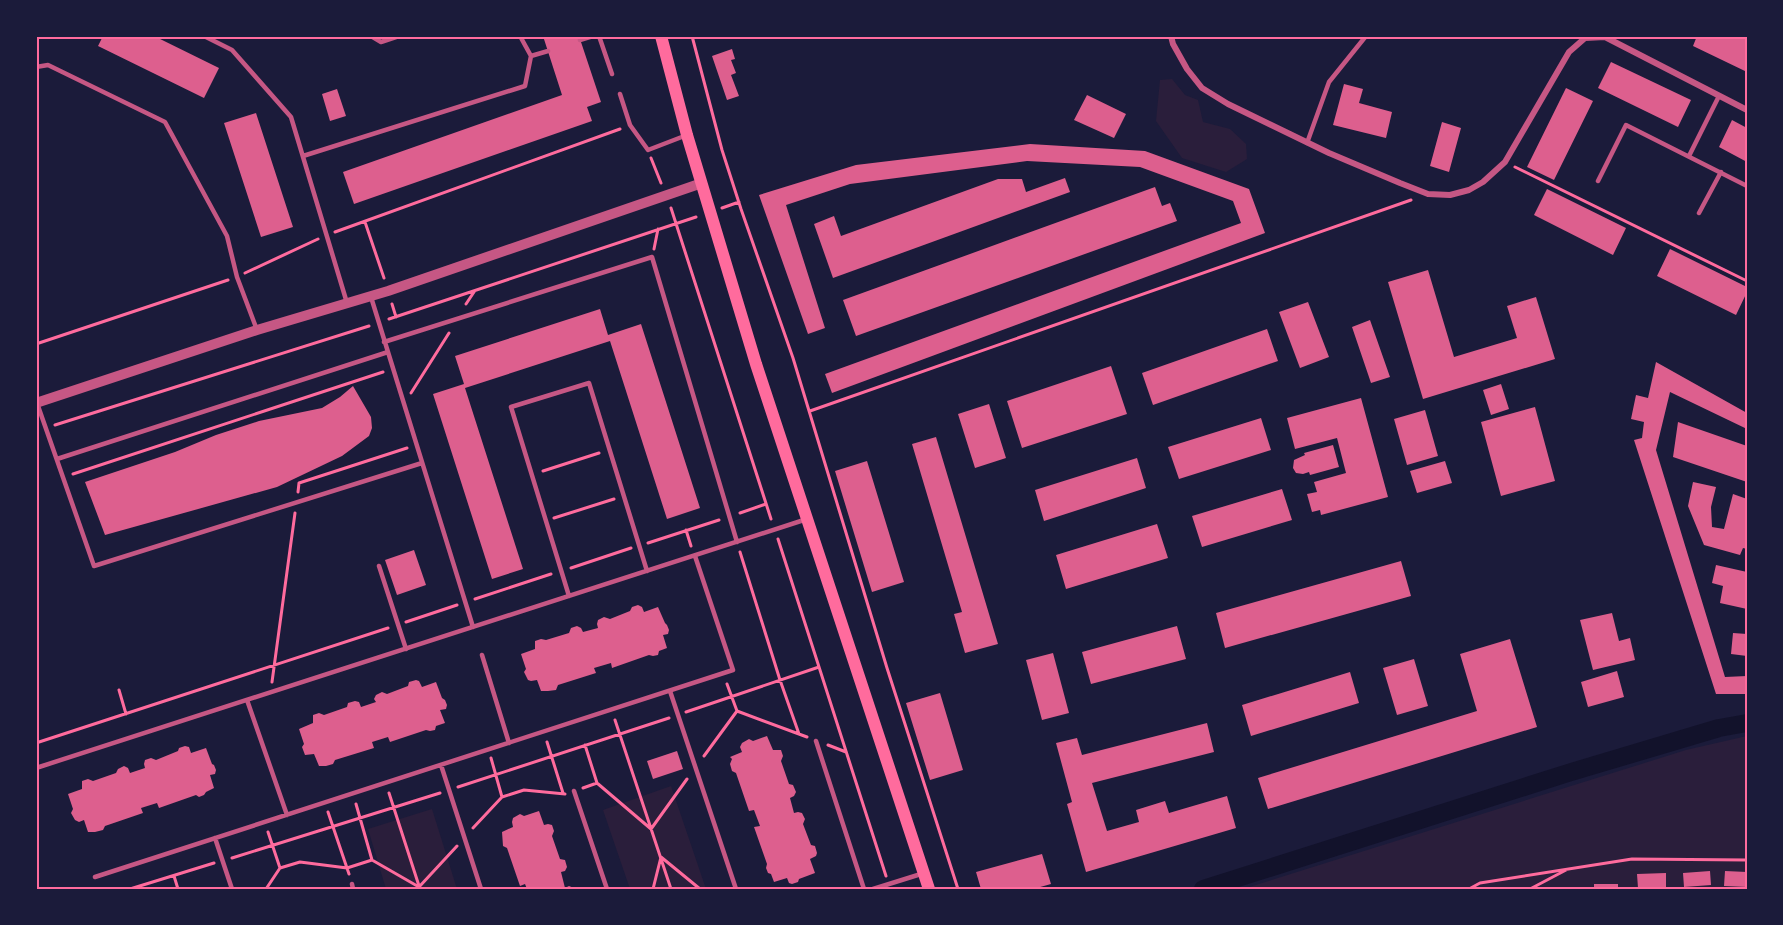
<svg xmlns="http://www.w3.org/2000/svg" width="1783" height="925" viewBox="0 0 1783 925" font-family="'Fira Sans Condensed',sans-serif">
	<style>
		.green { fill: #2a1e3b }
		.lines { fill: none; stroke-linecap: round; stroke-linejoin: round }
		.canal { stroke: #12122b; stroke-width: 18 }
		.building { fill: #dd5f8e }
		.path { stroke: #ff6b9d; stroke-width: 3 }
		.service { stroke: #c65784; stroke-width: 4.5 }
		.minor { stroke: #c65784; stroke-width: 6 }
		.tertiary { stroke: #c65784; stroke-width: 10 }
		.secondary { stroke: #ff6b9d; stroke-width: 12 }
		.neatline { fill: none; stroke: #ff6b9d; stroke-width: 2 }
	</style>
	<rect width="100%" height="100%" fill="#1b1b3a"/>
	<path class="green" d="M1172 79 1185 95 1198 100 1203 122 1230 129 1246 144 1247 159 1226 172 1182 158 1156 121 1160 80Z
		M1747 736V889H1243L1686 750Z
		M671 786 706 889H630L603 810Z
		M432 809 457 889H386L368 829Z"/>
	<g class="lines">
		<path class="canal" d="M1203 889 1568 773 1719 728 1747 723"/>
	</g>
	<path class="building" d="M103 36H154L219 68 204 98 98 46Z
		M543 36H579L601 102 587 107 592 121 354 204 343 172 562 95Z
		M1697 36H1742L1747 38V72L1693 46Z
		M732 49 735 59 731 60 736 73 731 75 739 96 727 100 712 56Z
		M1611 62 1691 100 1678 127 1598 88Z
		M1344 84 1363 89 1359 103 1392 112 1386 138 1333 125Z
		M1566 88 1593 101 1554 180 1527 167Z
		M337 89 346 116 330 121 322 94Z
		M1087 95 1126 114 1114 138 1074 120Z
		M256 113 293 227 261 237 224 123Z
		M1732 120 1747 128V162L1719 147Z
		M1442 122 1461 128 1449 172 1430 166Z
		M1030 144 1145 151 1249 189 1265 233 832 393 825 374 1241 223 1233 201 1140 167 1027 161 850 184 786 205 825 328 808 334 759 195 856 165Z
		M1065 178 1070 192 833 278 814 224 834 216 841 236 998 179H1022L1026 192Z
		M1155 187 1162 206 1170 203 1177 221 856 336 843 300Z
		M1547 189 1626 228 1613 255 1534 215Z
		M1670 249 1747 287V292L1736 315 1657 276Z
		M1428 270 1454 357 1517 338 1507 306 1536 297 1555 359 1423 399 1388 282Z
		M1308 302 1329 357 1300 368 1279 312Z
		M600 309 608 335 641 324 700 508 667 519 610 341 465 388 523 569 492 579 433 394 464 384 455 356Z
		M1370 320 1390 377 1371 383 1352 327Z
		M1267 329 1278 361 1153 405 1142 373Z
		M1656 362 1747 413V429L1670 392 1656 450 1725 677 1747 676V694H1716L1634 440 1642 438 1644 422 1631 419 1636 395 1648 398Z
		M1111 366 1127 414 1022 448 1007 401Z
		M1501 384 1509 409 1491 415 1483 390Z
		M353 386 371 417 372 428 369 436 342 456 277 487 105 535 85 482 175 452 216 435 259 421 322 408 340 397Z
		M1361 398 1388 497 1321 515 1320 510 1312 512 1307 494 1317 492 1314 482 1346 473 1337 438 1295 449 1287 418Z
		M989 404 1006 458 975 468 958 414Z
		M1535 407 1555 481 1501 496 1481 422Z
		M1425 410 1438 456 1407 465 1394 419Z
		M1261 418 1271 450 1179 479 1168 447Z
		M1678 422 1747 446V482L1673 457Z
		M936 437 998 644 965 653 954 614 962 612 912 444Z
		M1333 445 1339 467 1310 475 1309 472 1303 474 1296 473 1293 468 1294 460 1305 455 1304 453Z
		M1137 458 1146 488 1044 521 1035 490Z
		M867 461 904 582 872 592 835 471Z
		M1445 461 1452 483 1417 493 1410 471Z
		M1693 482 1716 487 1711 507 1712 527 1724 529 1733 494 1747 499V549L1743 548 1740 555 1704 545 1688 506Z
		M1282 489 1292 520 1202 547 1192 516Z
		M1157 524 1168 558 1066 589 1056 555Z
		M414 550 426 585 397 595 385 560Z
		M1401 561 1411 596 1225 648 1216 613Z
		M1716 565 1747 572V609L1720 603 1723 586 1712 583Z
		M638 605 642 607 644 612 658 607 665 623 667 625 669 630 668 634 663 635 667 648 659 651 658 655 653 656 649 655 612 668 611 663 594 668 596 673 558 685 556 690 548 691H541L537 680 531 681 528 680 524 672 526 669 521 654 535 649V641L541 639 546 640 569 633 571 628 577 626 581 628 583 632 598 628 597 624 598 620 604 617 610 619 630 611 632 607Z
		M1612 613 1619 641 1630 638 1635 660 1593 670 1580 620Z
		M1177 626 1186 659 1091 684 1082 652Z
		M1733 633 1747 634V656L1731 654Z
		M1510 639 1537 727 1268 809 1258 778 1477 711 1460 654Z
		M1053 653 1069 713 1042 720 1026 660Z
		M1414 659 1428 706 1397 715 1383 668Z
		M1617 671 1624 697 1588 707 1581 682Z
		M1350 672 1359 703 1251 736 1242 705Z
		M416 680 419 681 422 687 436 682 442 698 445 700 447 705 446 709 440 710 445 723 436 726 435 730 430 731 426 730 390 742 388 737 372 742 374 748 335 760 333 764 326 766H319L314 754 305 755 302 747 304 744 299 729 313 723V715L319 713 324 715 347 707 348 703 355 701 359 702 361 707 376 702 374 699 376 695 382 692 387 694 408 686 409 682Z
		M940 693 963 770 930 780 906 703Z
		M1207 723 1214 752 1092 783 1107 831 1139 822 1136 810 1165 801 1169 813 1227 796 1236 828 1086 872 1067 804 1072 802 1056 743 1077 738 1082 755Z
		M767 736 773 750H781L783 756 781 761 789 784 793 785 796 792 794 796 790 798 794 813 798 812 802 813 805 819 803 824 811 845 815 846 817 853 816 856 810 859 815 873 799 879 798 882 792 884 789 883 787 878 774 882 771 874 768 873 766 868 767 864 754 827 760 826 754 810 749 811 736 773 732 771 730 764 732 759 730 757 742 752 740 747 742 743 749 739 753 741Z
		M185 746 189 747 191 753 206 748 212 764 214 765 216 770 215 774 210 775 214 788 206 792 204 795 199 797 196 795 159 808 157 803 141 808 143 813 105 826 103 830 95 832H88L84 820 79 822 75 820 71 813 73 809 68 794 82 789V781L88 779 93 781 116 773 118 769 124 766 128 768 130 773 145 768 144 764 145 760 151 758 156 760 178 751 179 748Z
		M677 751 683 769 653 779 647 761Z
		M539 811 544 825 548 824 552 825 554 831 552 836 560 859 565 860 567 867 565 871 561 872 565 888 569 886 576 889H527L525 884 520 886 507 848 503 846 502 832 513 827 512 822 513 818 520 814 524 816Z
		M1042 854 1051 884 1033 889H981L976 872Z
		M1710 871 1711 885 1684 887 1683 873Z
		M1725 871 1747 872V887L1724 886Z
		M1666 873V887L1638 888 1637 874Z
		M1594 884H1618V889H1594Z"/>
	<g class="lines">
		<path class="path" d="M692 36 722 150 741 209 793 358 887 668 958 889
			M651 158 661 183
			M1515 167 1747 281
			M671 208 771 519
			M722 208 739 202
			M365 222 384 278
			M335 232 620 129
			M654 249 658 229
			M245 273 318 239
			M392 304 396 317
			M466 304 474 292
			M389 319 696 217
			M36 344 228 280
			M411 393 449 333
			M810 411 1411 200
			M55 425 369 326
			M543 471 599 453
			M73 474 383 372
			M298 492 299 483 407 448
			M740 513 766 504
			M554 518 614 499
			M686 530 691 546
			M778 539 886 876
			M648 543 719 520
			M740 552 780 680 799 734
			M571 568 631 548
			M475 599 551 574
			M406 622 457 605
			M272 682 295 513
			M727 684 737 711 807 737
			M119 690 126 714
			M686 712 819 667
			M615 720 671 889
			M547 742 563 793
			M36 743 388 628
			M585 745 597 783 651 829 687 779
			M828 745 846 752
			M704 756 737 711
			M458 787 669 718
			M583 788 597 783
			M389 793 420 889
			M502 797 524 790 565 794
			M356 804 372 860 419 887 457 846
			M328 812 349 874
			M473 828 502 797 491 758
			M268 832 280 868
			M232 858 440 793
			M174 876 178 889
			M130 889 214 863
			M266 889 280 868 300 862 347 868 372 860
			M653 889 661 857 700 889
			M1469 889 1480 883 1632 859 1747 860
			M1530 889 1566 870"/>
		<path class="service" d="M204 36 232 50 291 117 347 303
			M371 36 381 42 399 36
			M520 36 531 56 548 51
			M599 36 612 74
			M580 40 593 36
			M36 67 48 65 165 122 227 236 237 277 257 330
			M620 94 630 125 648 150 687 135
			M1307 143 1329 82 1366 36
			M303 156 525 86 531 56
			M1689 156 1719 96
			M1598 181 1626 125 1747 186
			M1699 213 1721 172
			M371 297 473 627
			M384 342 652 257 737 542
			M37 403 94 566 422 463
			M57 459 388 352
			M379 566 406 649
			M569 596 511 407 589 383 647 571
			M482 655 509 743
			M670 691 736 889
			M247 700 287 815
			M816 741 864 889
			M441 765 481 889
			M36 768 807 519
			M574 791 607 889
			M215 838 232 889
			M95 877 733 670 695 556
			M352 884 353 889
			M873 889 921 874"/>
		<path class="minor" d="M1171 36 1173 44 1187 69 1202 88 1228 104 1329 153 1400 183 1428 194 1450 195 1469 190 1483 182 1505 162 1569 52 1585 38 1605 37 1747 110"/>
		<path class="tertiary" d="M36 403 257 330 388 291 702 183"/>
		<path class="secondary" d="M661 36 687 135 756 364 929 889"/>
	</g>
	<rect width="1783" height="925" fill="none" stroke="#1b1b3a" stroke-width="75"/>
	<rect x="38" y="38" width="1708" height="850" class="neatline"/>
</svg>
